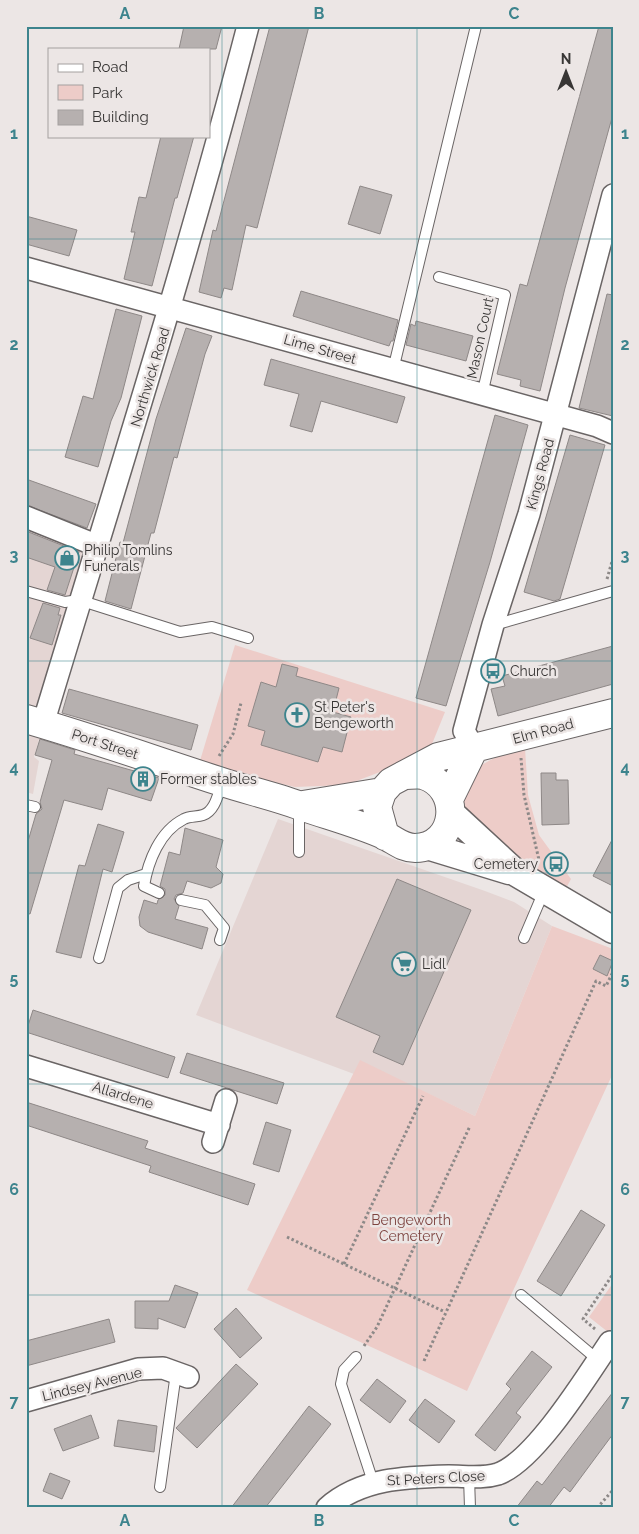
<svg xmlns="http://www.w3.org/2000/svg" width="639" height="1534" viewBox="0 0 639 1534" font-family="Raleway,sans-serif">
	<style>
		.built { fill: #e4d5d3 }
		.green { fill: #edccc8 }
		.building { fill: #b6b0af; stroke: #8e8887 }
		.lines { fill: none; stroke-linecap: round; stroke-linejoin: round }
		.service-casing { stroke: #6a6565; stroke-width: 12 }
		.minor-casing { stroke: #6a6565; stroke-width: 24 }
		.tertiary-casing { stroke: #6a6565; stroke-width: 29 }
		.secondary-casing { stroke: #6a6565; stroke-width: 30 }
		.path { stroke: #8d8988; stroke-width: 3; stroke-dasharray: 2.5 2.5; stroke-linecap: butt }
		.service { stroke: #fff; stroke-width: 10 }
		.minor { stroke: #fff; stroke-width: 21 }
		.tertiary { stroke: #fff; stroke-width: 26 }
		.secondary { stroke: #fff; stroke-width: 28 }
		.grid { fill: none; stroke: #3d848d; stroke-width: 1; stroke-opacity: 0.55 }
		.labels { text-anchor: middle; stroke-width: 5; stroke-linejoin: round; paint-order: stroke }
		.street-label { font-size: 14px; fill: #383635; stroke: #ece6e5 }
		.poi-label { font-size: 14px; fill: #383635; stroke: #ece6e5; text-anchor: start }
		.park-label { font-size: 14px; fill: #7e4440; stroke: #ece6e5 }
		.neatline { fill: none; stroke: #3d848d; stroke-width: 2 }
		.grid-label { font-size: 16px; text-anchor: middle; font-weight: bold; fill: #3d848d }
	</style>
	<rect width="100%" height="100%" fill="#ece6e5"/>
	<path class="built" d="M26 516 94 545 34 757 39 761 33 794 26 792Z
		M278 819 485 891 514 902 552 926 475 1116 360 1061 354 1074 196 1015Z"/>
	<path class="green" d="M235 645 445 712 432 744 393 767 346 785 295 787 199 764Z
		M525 748 528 795 539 835 571 879 565 890 520 865 462 815C462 806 461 790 465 783 478 761 502 754 525 748Z
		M552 926 613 949V1073L467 1391 247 1290 360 1060 475 1116Z
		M613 1283V1336L589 1317Z"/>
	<path class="building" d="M184 26H222L216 49H179Z
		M270 26H309L257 228 246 225 232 290 224 288 221 298 199 292 213 230 216 231Z
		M599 26H613V114L565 288 540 391 520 386 521 380 497 374 520 284 527 286Z
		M161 136H194L177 198H175L152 286 124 279 135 232H131L139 197 146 198Z
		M360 186 392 195 380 234 348 224Z
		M26 216 77 230 69 256 26 244Z
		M301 291 398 320 393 341H391L389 346 293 316Z
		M607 294 613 295V416L579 408Z
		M116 309 142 316 121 398 111 421 98 467 65 457 83 396 93 399Z
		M416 321 473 336 466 361 406 345 411 324 415 326Z
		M186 328 212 336 205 354 177 458 174 457 154 533H151L131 609 105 601 120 542 123 543 156 419Z
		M271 359 405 397 397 423 321 401 312 432 290 426 299 394 264 385Z
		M495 415 528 425 490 562 446 706 416 698Z
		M570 435 605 445 560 599 554 601 524 592Z
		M26 479 96 504 87 528 26 505Z
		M26 531 79 552 65 595 47 590 55 567 26 557Z
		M43 603 60 608 58 615H61L52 645 30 638Z
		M613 646V684L498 716 491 689 505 686 502 676Z
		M282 664 298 668 296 676 339 688 333 712 351 717 342 752 323 747 318 762 261 745 265 731 248 726 261 682 276 687Z
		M69 689 198 725 191 750 62 713Z
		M40 739 75 750 74 754 159 778 151 801 108 788 102 810 64 800 30 914 26 913V848L36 814 42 809 40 802 52 760 35 755Z
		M541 773H556V780H568L569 824 542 825Z
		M98 824 124 832 112 872 103 869 81 958 56 952 79 865 85 866Z
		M185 828 223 840 216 867 223 874 221 883 211 888 187 881 183 893 176 895 174 899 179 906 175 919 208 928 202 949 148 932 140 926 139 917 144 900 157 904 158 900 165 895V889L160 886 169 852 180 855Z
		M613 838V886L593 876Z
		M397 879 471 910 403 1065 373 1052 380 1036 336 1017Z
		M600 955 613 961 607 976 593 969Z
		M33 1010 175 1057 168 1078 26 1032Z
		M187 1053 284 1083 277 1104 180 1073Z
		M26 1102 148 1141 145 1148 255 1184 248 1205 149 1172 151 1166 26 1125Z
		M266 1122 291 1130 279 1172 253 1164Z
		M581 1210 605 1225 561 1296 537 1281Z
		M175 1285 198 1293 185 1328 158 1318V1329L135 1328V1301H169Z
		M236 1308 262 1338 240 1358 214 1329Z
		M109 1319 115 1342 26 1366V1341Z
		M532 1351 552 1367 516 1413 521 1417 495 1451 475 1435 511 1389 506 1384Z
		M236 1364 258 1384 197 1448 176 1428Z
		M377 1379 406 1401 390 1423 360 1400Z
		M613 1392V1434L570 1492 564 1487 548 1508H516L537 1481 542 1485Z
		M425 1399 455 1421 439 1443 409 1420Z
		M309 1406 331 1424 265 1508H231Z
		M91 1415 99 1438 63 1451 54 1429Z
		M118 1420 157 1426 154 1452 114 1446Z
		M50 1473 70 1481 62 1499 43 1491Z"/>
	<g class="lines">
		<g class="service-casing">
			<path id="service" d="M439 277 505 295 482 395
				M393 370 476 26
				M26 591 65 602 79 600 180 632 212 627 248 638
				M494 625 613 591
				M26 805 35 807
				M299 852V808
				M159 893 144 886C148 861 160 831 184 819 189 816 197 817 203 815 215 811 218 794 222 783
				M181 900 205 905 224 928 220 940
				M524 938 544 891
				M99 958 118 888 128 880 146 874
				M521 1295 598 1360
				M356 1357 344 1370 341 1384 373 1482
				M469 1477 470 1508
				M160 1487 176 1373"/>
		</g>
		<g class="minor-casing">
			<path id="minor" d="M26 268 597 426 613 433
				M26 517 98 546
				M43 724C113 492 187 261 248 26
				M474 748 464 731 493 625 529 514 613 195
				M26 1066 219 1125
				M213 1142 226 1100
				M26 1401 138 1369 163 1368 188 1377
				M327 1508C361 1478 406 1477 449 1476 465 1476 482 1479 498 1474 535 1461 587 1376 610 1342"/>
		</g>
		<g class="tertiary-casing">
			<path id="tertiary" d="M451 813 516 873 613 930
				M427 846 509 871"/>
		</g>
		<g class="secondary-casing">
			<path id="secondary" d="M26 719C92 738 157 761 222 782 247 790 273 796 298 805 326 815 357 823 384 835 395 840 402 848 415 848 458 847 463 787 423 775 418 774 410 775 404 775
				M449 799 474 748
				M303 805 382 792
				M385 836 377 807 382 792 391 782 438 757 613 713"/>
		</g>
		<path class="path" d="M607 579 613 558
			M219 756 233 734 241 703
			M521 758 524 795 539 860
			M287 1237 445 1312
			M344 1264 423 1096
			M595 1329 583 1319 613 1274
			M364 1346 377 1327 470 1126
			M424 1361 596 981 606 986 613 972
			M597 1508 613 1490"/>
		<use href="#service" class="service"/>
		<use href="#minor" class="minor"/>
		<use href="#tertiary" class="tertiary"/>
		<use href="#secondary" class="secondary"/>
	</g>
	<path class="grid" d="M222 26V1508M417 26V1508M26 239H613M26 450H613M26 661H613M26 873H613M26 1084H613M26 1295H613"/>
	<defs>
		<g id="shop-ring" transform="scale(1.25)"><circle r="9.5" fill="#ece6e5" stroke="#3d848d" stroke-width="1.5"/><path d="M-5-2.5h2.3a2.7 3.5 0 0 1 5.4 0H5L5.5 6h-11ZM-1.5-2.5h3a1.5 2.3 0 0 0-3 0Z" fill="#3d848d"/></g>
		<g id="bus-ring" transform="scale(1.25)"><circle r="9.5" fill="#ece6e5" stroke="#3d848d" stroke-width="1.5"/><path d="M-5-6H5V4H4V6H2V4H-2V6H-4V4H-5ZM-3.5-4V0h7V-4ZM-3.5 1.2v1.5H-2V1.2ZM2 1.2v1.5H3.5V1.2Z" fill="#3d848d"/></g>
		<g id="church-ring" transform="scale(1.25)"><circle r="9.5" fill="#ece6e5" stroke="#3d848d" stroke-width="1.5"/><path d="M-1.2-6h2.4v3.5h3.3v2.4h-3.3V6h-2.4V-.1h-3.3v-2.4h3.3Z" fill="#3d848d"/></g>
		<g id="building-ring" transform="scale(1.25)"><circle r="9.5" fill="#ece6e5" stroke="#3d848d" stroke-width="1.5"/><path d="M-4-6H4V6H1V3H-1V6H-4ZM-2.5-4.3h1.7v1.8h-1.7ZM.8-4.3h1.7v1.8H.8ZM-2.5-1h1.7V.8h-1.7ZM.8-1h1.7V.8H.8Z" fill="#3d848d"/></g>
		<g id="supermarket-ring" transform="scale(1.25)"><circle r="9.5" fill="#ece6e5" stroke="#3d848d" stroke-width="1.5"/><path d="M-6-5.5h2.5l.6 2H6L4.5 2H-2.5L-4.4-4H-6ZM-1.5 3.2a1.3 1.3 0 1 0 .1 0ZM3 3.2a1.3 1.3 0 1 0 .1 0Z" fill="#3d848d"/></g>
	</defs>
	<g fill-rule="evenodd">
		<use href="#shop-ring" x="67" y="558"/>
		<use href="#bus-ring" x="493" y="671"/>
		<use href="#church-ring" x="297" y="715"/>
		<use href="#building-ring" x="143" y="779"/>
		<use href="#bus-ring" x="556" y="864"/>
		<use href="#supermarket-ring" x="404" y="964"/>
	</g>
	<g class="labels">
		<g class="street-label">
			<text transform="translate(480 338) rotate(-78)" y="5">Mason Court</text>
			<text transform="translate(320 349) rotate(16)" y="5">Lime Street</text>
			<text transform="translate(150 377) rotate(-73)" y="5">Northwick Road</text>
			<text transform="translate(540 474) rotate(-75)" y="5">Kings Road</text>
			<text transform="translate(543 731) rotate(-15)" y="5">Elm Road</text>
			<text transform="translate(105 744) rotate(18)" y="5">Port Street</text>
			<text transform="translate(123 1095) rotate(17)" y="5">Allardene</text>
			<text transform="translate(92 1384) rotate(-14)" y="5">Lindsey Avenue</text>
			<text transform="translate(436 1478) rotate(-3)" y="5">St Peters Close</text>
		</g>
		<g class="poi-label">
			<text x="84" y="555">Philip Tomlins<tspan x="84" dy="16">Funerals</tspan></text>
			<text x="510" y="676">Church</text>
			<text x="314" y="712">St Peter's<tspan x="314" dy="16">Bengeworth</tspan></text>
			<text x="160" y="784">Former stables</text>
			<text x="538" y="869" text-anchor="end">Cemetery</text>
			<text x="422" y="969">Lidl</text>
		</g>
		<g class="park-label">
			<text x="411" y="1225">Bengeworth<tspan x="411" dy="16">Cemetery</tspan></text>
		</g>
	</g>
	<rect width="639" height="1534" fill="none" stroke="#ece6e5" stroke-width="55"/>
	<rect x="48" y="48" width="162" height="90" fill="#ece6e5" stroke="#a4a09f"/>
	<rect x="58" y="64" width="25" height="8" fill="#ffffff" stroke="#a4a09f"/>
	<text x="92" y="72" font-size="15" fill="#383635">Road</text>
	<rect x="58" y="85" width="25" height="15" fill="#edccc8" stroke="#a4a09f"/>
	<text x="92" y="98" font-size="15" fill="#383635">Park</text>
	<rect x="58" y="110" width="25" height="15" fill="#b6b0af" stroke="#a4a09f"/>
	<text x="92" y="122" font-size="15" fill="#383635">Building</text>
	<g transform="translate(566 72)" stroke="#ece6e5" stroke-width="4" paint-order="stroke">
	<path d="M0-4L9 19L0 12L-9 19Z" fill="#383635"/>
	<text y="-8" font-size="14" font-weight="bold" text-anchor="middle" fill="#383635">N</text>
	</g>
	<rect x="28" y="28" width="584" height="1478" class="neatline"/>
	<g class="grid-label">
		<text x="125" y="19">A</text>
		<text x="319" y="19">B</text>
		<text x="514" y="19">C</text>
		<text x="14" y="139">1</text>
		<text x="625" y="139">1</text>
		<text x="14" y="350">2</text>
		<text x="625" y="350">2</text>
		<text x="14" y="561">3</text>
		<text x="625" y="561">3</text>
		<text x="14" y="773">4</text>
		<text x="625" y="773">4</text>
		<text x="14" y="984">5</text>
		<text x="625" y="984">5</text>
		<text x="14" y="1195">6</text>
		<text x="625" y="1195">6</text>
		<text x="14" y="1407">7</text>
		<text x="625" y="1407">7</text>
		<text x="125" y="1526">A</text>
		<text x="319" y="1526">B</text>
		<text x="514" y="1526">C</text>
	</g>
</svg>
